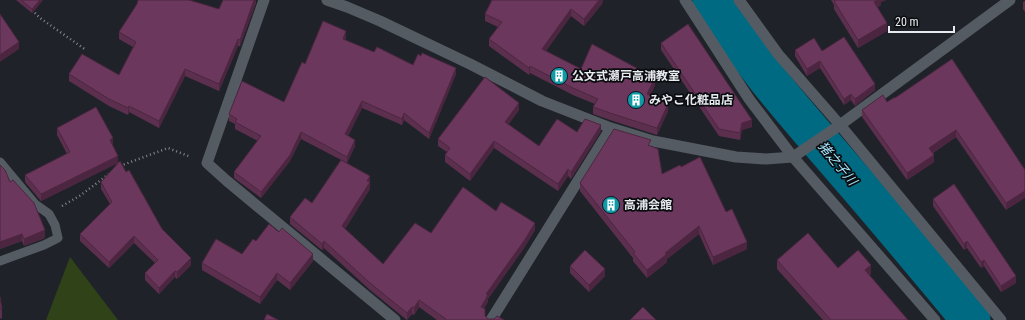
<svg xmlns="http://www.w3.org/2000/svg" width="1025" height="320" viewBox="0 0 1025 320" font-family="'Roboto Condensed','Noto Sans JP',sans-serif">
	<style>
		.green { fill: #2f4218 }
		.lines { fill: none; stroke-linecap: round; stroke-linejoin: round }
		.river { stroke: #006a83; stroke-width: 39 }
		.path { stroke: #85898e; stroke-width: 2.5; stroke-dasharray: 1 3; stroke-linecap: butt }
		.service { stroke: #555b62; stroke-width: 9 }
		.minor { stroke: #555b62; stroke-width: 11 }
		.tertiary { stroke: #555b62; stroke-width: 11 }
		.wall { fill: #5d2f4f }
		.shaded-wall { fill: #4c2640 }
		.building { fill: #6c375c; stroke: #4c2640 }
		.labels { text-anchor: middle; stroke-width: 3.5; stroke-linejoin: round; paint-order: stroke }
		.poi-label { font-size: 12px; font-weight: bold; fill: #e7eaee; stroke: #0a0c0f; text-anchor: start }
		.water-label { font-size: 13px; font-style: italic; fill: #a3e4fa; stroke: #0a0c0f }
	</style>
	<rect width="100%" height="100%" fill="#1f2329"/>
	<path class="green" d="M70 257 118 320H46Z"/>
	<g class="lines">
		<path class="river" d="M712 0C750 63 800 118 848 174 890 222 930 271 971 320"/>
		<path class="path" d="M32 10 40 18 86 50
			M120 166 168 148 191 157
			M62 206 81 195 109 174"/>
		<path class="service" d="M0 162 35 204 49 214 55 225 58 238 44 245 0 261"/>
		<path class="minor" d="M264 0 207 163 227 181 395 320
			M327 0 347 7 380 21 470 64 542 101 611 128 653 141 736 157 766 159 793 157 840 125 1010 0
			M739 0 778 54 840 125 1001 320
			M491 320 611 128"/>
		<path class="tertiary" d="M685 0 749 99 793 157 935 320"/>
	</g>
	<path class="wall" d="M16 0H43L32 13Z
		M256 0V3L240 46H238L219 91 185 76 159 128 129 112 128 115 109 106 69 81V74L119 75 133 47 119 39V32L219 9Z
		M492 0H603L602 4 584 26 571 16 546 51 581 69 655 85 650 96 668 111 657 135 613 121 593 114V107L595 104 573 95 530 73 529 75 489 46V39L498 27 485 21V14Z
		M831 0H886L881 2V5L878 7 887 31 858 48 834 9V5Z
		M1025 1V12L1023 9V2Z
		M346 38 345 40 374 52 413 65 456 74 429 139 404 120 402 125 362 108 348 136 355 146 347 163 301 139 290 161 261 198 234 178V172L258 141 235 129V124L229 121V114L284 102 305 64Z
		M661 43 752 127 742 130 740 140 719 136 661 50Z
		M795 50 822 51 875 90 855 106 851 100 844 105 820 68 807 76 795 56Z
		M952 59 1025 170 1006 210 956 137 933 153 934 162 907 180 862 117V110L887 102 895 98Z
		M519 110 508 125 539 146 577 132 601 131 571 179 568 176 558 191 494 148 470 181 445 162V155L447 152 438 146V139Z
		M57 128 112 146 118 163 41 201 25 182V175L67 154 57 135Z
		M651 146 662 174 681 167 726 212 747 249 713 265 699 234 667 259V262L647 278 633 261V258L580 191V183Z
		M0 165 10 182 45 238 24 246 22 241 0 249Z
		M126 172 162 229 191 265 177 279 175 277 159 294 145 280V273L155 263 134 243 109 268 80 241V234L110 204 101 189V182Z
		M370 176V189L345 229 383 264 431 233 496 211 535 230 524 248 488 299V302L484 308 485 317 488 319 504 320H437L419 307 414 315 412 314 407 320 370 290 324 248 322 250 290 224V217L312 203Z
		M933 199 1016 283 1001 292 984 266 981 268 967 248 964 250 933 206Z
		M256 241 313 261 290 290 277 280 260 304 202 270V263L242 254Z
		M777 260 838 268 871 274 869 275 908 320H823L777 269Z
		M570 266 605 276 589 292 570 273Z
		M0 297 2 309V318L0 319Z"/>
	<path class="shaded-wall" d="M40 0H43L32 13V9Z
		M254 0H256V3L240 46V40Z
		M599 0H603L602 4 584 26V19Z
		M877 0H886L881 2V5L874 10V2Z
		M571 9V16L542 56V49Z
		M887 23V31L858 48V40Z
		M346 31V38L343 45V39Z
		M238 39V46L219 91V84Z
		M19 42V49L0 62V55Z
		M820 61V68L807 76V69Z
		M530 66V73L529 75V68Z
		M456 68V74L429 139V133Z
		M185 69V76L159 128V121Z
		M655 78V85L647 101V94Z
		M875 84V90L855 106V99Z
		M851 94V100L844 105V99Z
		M362 101V108L345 141V134Z
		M519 103V110L505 129V122Z
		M668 104V111L657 135V128Z
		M129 106V112L128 115V108Z
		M404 113V120L402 125V119Z
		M752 120V127L742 130 740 140V133L742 123Z
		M601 125V131L571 179V172Z
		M956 130V137L929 155V148Z
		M301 132V139L290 161 261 198V192Z
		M113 138V145L110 140Z
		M355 140V146L347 163V157Z
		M494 141V148L470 181V174Z
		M934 155V162L907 180V173Z
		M118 156V163L41 201V194Z
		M568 169V176L558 191V184Z
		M370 176V189L342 233V226L367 181Z
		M1025 191V198L1006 210V203Z
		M535 223V230L524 248 488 299V302L481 314V307L486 294Z
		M699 226V234L667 259V262L647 278V270L665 253Z
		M45 230V238L24 246V239Z
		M22 234V241L0 249V242Z
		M134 236V243L109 268V262Z
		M324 241V248L322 250V244Z
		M967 241V248L964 250V244Z
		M747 242V249L713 265V257Z
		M313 254V261L290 290V283Z
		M191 258V265L177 279V272Z
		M984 260V266L981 268V262Z
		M871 265V274L865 279V270Z
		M605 269V276L589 292V285Z
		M175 271V277L159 294V288Z
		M277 273V280L260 304V297Z
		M1016 276V283L1001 292V286Z
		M419 300V307L414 315V308Z
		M412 307V314L407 320V313Z"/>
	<path class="building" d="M21 0H40L32 9Z
		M138 0H189L219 9 223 0H254L240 40 238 39 219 84 185 69 159 121 129 106 128 108 109 99 69 74 82 54 119 75 136 42 119 32 137 4Z
		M492 0H599L584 19 571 9 542 49 581 69 592 44 655 78 647 94 668 104 657 128 613 114 593 107 598 99 573 88 530 66 529 68 489 39 502 22 485 14Z
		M836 0H877L874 2 887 23 858 40 834 1Z
		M0 14 19 42 0 55Z
		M323 21 346 31 343 39 374 52 377 47 413 65 418 54 421 56 422 53 456 68 429 133 404 113 402 119 362 101 345 134 355 140 347 157 301 132 290 155 261 192 234 172 261 136 235 122 237 119 229 114 242 81 284 102 302 62 305 64Z
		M688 24 752 120 742 123 740 133 719 129 661 43Z
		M844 37 875 84 855 99 851 94 844 99 820 61 807 69 795 50 814 38 822 51Z
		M952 59 1025 170V191L1006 203 956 130 929 148 934 155 907 173 862 110 883 95 887 102 895 97V98Z
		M485 77 519 103 505 122 539 146 557 119 577 132 585 119 601 125 571 172 568 169 558 184 494 141 470 174 445 155 450 148 438 139Z
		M96 107 113 138 110 140 118 156 41 194 25 175 70 152 57 128Z
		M614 129 651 140 648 145 658 149 662 174 680 165 681 167 700 157 726 212 732 209 747 242 713 257 699 226 665 253 667 254 647 270 633 253 635 252 580 183Z
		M341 160 370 176 367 181 370 182 342 226 383 264 415 223 431 233 463 187 496 211 501 202 535 223 524 241 486 294 488 295 481 307 485 309V316L488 319H494L497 316 504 320H445L446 319 419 300 414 308 412 307 407 313 370 283 324 241 322 244 290 217 305 198 312 203Z
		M120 161 126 172 129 170 162 229 191 258 177 272 175 271 159 288 145 273 158 260 134 236 109 262 80 234 112 202 101 182Z
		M0 165 5 170 10 182 13 180 34 203 45 230 24 239 22 234 0 242Z
		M954 184 1016 276 1001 286 984 260 981 262 967 241 964 244 933 199Z
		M269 224 279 232 282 228 313 254 290 283 277 273 260 297 202 263 216 239 242 254 253 239 256 241Z
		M808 233 838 268 858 250 871 265 865 270 908 320H831L777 260Z
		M585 250 605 269 589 285 570 266Z
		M0 297 2 309H0Z
		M643 307 656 320H630Z
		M267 314 278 320H264Z"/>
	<defs>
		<g id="building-disc" transform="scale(0.9)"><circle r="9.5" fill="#0f9aa8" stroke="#0a0c0f"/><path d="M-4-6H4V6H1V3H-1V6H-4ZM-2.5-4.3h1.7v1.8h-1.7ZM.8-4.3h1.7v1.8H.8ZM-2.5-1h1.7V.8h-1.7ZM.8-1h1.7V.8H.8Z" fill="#fff"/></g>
	</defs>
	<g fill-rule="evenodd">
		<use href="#building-disc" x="559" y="76"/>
		<use href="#building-disc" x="636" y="100"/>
		<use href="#building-disc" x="611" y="205"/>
	</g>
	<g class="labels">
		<g class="poi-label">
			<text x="572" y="80">公文式瀬戸高浦教室</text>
			<text x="649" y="104">みやこ化粧品店</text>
			<text x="624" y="209">高浦会館</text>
		</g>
		<g class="water-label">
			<text transform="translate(838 163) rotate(50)" y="5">猪之子川</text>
		</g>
	</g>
	<path d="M889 26v6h65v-6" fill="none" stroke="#e7eaee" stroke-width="2"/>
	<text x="895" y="26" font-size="12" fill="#e7eaee" stroke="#0a0c0f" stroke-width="3" paint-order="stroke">20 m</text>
</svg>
